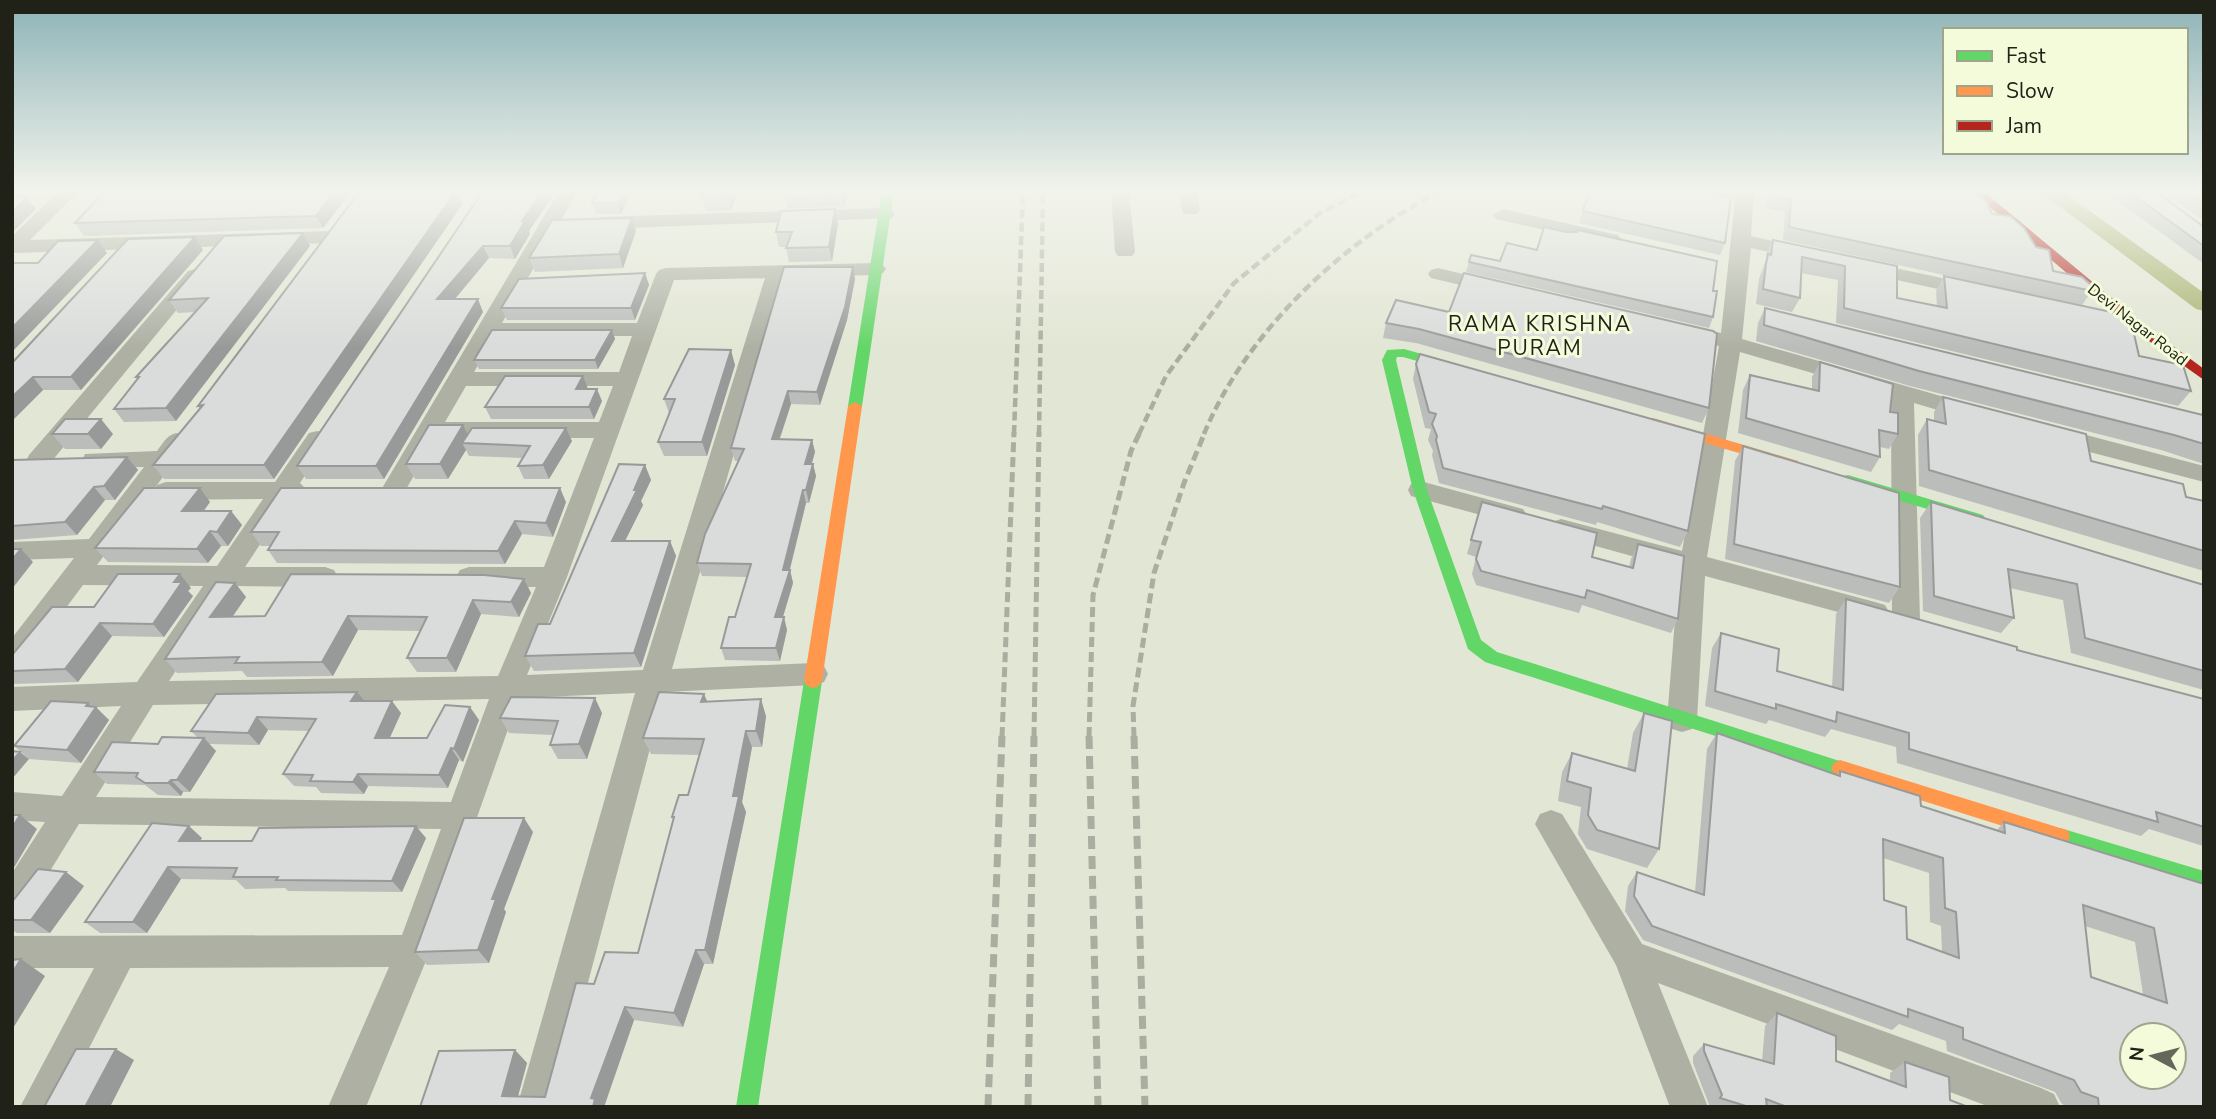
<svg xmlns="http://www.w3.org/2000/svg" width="2216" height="1119" viewBox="0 0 2216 1119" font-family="'Nunito Sans',sans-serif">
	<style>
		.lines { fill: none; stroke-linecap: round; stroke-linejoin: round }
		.canal { fill: #a6b26e; fill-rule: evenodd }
		.street { fill: #adb0a3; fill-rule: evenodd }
		.fast { fill: #63d668; fill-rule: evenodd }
		.slow { fill: #ff974d; fill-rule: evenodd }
		.jam { fill: #b3261e; fill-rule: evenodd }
		.rail-far2 { stroke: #aaad9f; stroke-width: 4.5; stroke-dasharray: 9 4.5; stroke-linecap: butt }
		.rail-far1 { stroke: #aaad9f; stroke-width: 5; stroke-dasharray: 10 5; stroke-linecap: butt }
		.rail { stroke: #aaad9f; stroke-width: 7; stroke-dasharray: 13 7; stroke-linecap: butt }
		.wall { fill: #bbbdbb; fill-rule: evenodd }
		.shaded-wall { fill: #989a99 }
		.building { fill: #d9dcda; stroke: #989a99; stroke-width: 2; fill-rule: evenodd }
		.labels { text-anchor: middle; stroke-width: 6; stroke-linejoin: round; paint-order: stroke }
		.far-street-label { font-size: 16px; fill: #202217; stroke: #f3fbda }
		.neighbourhood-label { font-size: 21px; letter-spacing: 2px; fill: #202217; stroke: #f3fbda }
	</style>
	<rect width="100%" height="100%" fill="#e2e6d4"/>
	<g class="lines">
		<path class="canal" d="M2039 191H2062L2204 293V311L2196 309Z"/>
		<path class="street" d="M59 191H79L30 240 331 231 338 233 341 237 338 241 331 243 12 253V236Z
			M559 191H578L502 323H637L656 274 659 270 666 268 876 263 883 265 886 269 883 273 876 275 785 277 672 669 814 663 824 666 828 674 824 682 814 685 665 692 555 1107H517L635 693 519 698 430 951 366 1107H328L389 967 130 968 59 1107H20L94 968H12V936L402 935 441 829 79 824 24 913 12 917V873L45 822 12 820V792L62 796 121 706 12 711V687L137 682 203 586 83 585 22 667 12 670V638L74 558 12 560V542L89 539 144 467 94 468 85 466 82 460 85 454 157 451C166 439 170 430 186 434L190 440 157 485 166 482H275L309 433 317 431 325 433 329 439 300 483 307 490 304 496 290 499 245 567H325L334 570 338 577 334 584 325 587 232 586 169 681 498 676 536 587H469L460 584 456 577 460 570 469 567H544L594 438H436L402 496 393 499 384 496 381 490ZM765 278 643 670 527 675 567 577 674 280ZM495 336H632L619 372H474ZM466 386H613L599 422H445ZM157 485 154 491 157 497 166 500 263 499 217 566 97 565ZM489 699 451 802 96 797 153 705Z
			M1111 191H1129L1135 252 1132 256H1118L1115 252Z
			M1179 191H1197L1200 210 1197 214H1183Z
			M1736 191H1754L1751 236 1811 250 1814 254 1811 258 1804 260 1751 248 1742 339 1979 407 1983 412 1979 417 1971 420 1914 403 1920 620 1916 627 1906 631 1896 627 1892 620 1891 396 1740 352 1707 557 1875 602 1885 605 1889 612 1885 619 1875 622 1705 576 1697 720 1692 729 1682 732 1672 729 1667 720 1679 569 1552 534 1548 528 1552 522 1561 519 1682 551 1719 346 1673 336 1670 331 1673 326 1681 324 1721 333Z
			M885 208 892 210 895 214 892 218 600 229 590 223 600 217Z
			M1503 209 1618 235 1621 239 1618 243 1611 245 1496 219 1493 215Z
			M1862 261 1975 285 1982 287 1985 291 1982 295 1975 297 1855 271 1852 267 1855 263Z
			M1438 268 1501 283 1504 287 1501 291 1494 293 1431 278 1428 274 1431 270Z
			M195 269 202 271 205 275 202 279 47 467 38 469 29 467 26 461 29 455 188 271Z
			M2052 426 2204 466V482L2044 440 2040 434 2044 428Z
			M1420 481 1523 509 1527 515 1523 521 1514 524 1411 496 1408 490 1411 484Z
			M1551 810 1562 814 1642 944 2041 1088 2054 1094 2060 1107H1990L1658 983 1708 1107H1670L1616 965 1535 824 1540 814Z"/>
		<path class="fast" d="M882 191H894L862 406 855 410 848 406Z
			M1404 349 1475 369 1477 372 1470 376 1403 357H1397L1396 360 1427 490 1481 640 1497 652 1846 763 1849 768 1846 773 1840 776 1485 662 1468 649 1413 490 1382 360 1387 350Z
			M1848 475 1983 515 1986 519 1978 524 1843 484 1841 480 1843 476Z
			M813 674 819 676 822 681 758 1107H736L804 681 807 676Z
			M2060 828 2204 871V889L2053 842 2050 836 2053 830Z"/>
		<path class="slow" d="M12 191H57L52 194 12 196Z
			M855 402 862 406 822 681 819 686 813 688 807 686 804 681 848 406Z
			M1653 418 1798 461 1800 464 1793 469 1648 426 1646 423 1648 420Z
			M1840 760 2060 828 2067 830 2070 836 2067 842 2060 844 1834 773 1831 768 1834 763Z"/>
		<path class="jam" d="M1971 191H1983L2142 323 2204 369V380L2132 329Z"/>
		<path class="rail-far2" d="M1014 434 1023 191
			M1039 434 1043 191
			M1139 434 1166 376 1234 283 1320 213 1363 191
			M1204 434C1246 332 1344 240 1441 191"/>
		<path class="rail-far1" d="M1002 737 1014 432
			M1034 737 1039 432
			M1089 737 1093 595 1131 451 1140 432
			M1134 737 1133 706 1154 573 1184 483 1205 432"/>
		<path class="rail" d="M1089 736 1098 1107
			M1134 736 1145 1107
			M988 1107 1002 736
			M1028 1107 1034 736"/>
	</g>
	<path class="wall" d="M483 191 529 231 530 234 515 259 489 258 455 299 483 312 384 479H306L297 466Z
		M631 191 621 214H596L592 203Z
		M704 191H738L731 210 706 211 702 196Z
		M848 191 844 207 788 208 785 197Z
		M1199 191H1213V193L1200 192Z
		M1588 191 1725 243 1720 255 1579 223Z
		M1768 191H1966L1992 214 2036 247 2053 271 2092 291 2082 305 1783 240 1785 212 1766 208Z
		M2104 191H2155L2204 227V264Z
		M2162 191H2204V221Z
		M350 193 323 228 84 236 75 223Z
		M463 203 274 479H164L153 465 200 409 198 406Z
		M632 218 636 231 623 268 535 272 529 258Z
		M838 224 832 261 789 262 786 247H779L776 232Z
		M303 233 310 246 176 421 124 422 114 409 137 379 136 377 196 312 178 313 169 300Z
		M1773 240 1897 266V298L1937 306 1936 291 1944 276 2139 356 2191 391 2178 406 1836 323 1838 280 1801 273 1800 298 1792 312 1756 304 1759 279 1766 260V254Z
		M203 250 81 390H43L12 421V363Z
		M1469 262 1713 291V317L1709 328 1466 272Z
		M645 273 649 285 635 320H507L501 308Z
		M855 279 847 320 820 405 791 404 780 439 812 440 815 452 812 464H813L816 476 809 503H806L790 570 793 583 783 617 787 630 780 661 725 660 721 648 735 617 747 577 702 576 697 563 738 461H735L731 448Z
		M1396 300 1709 408 1702 423 1416 343 1383 338 1386 323Z
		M1765 308 2204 416V464L2161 450 1910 386 1756 341 1758 323Z
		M612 330 615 339 598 369H479L474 360Z
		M1820 362 1890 412 1898 434 1889 449 1880 447V457L1871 472 1738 433 1743 390 1750 375 1812 389V377Z
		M1416 364 1688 531 1680 547 1597 522 1596 525 1439 483 1432 455 1433 451 1428 440 1431 429 1425 428 1413 379Z
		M735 365 707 456H664L658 442 669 413 664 399Z
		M588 389 602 401 594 419H491L485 407Z
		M1943 397 2091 461 2186 497 2204 501V571L1919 486 1918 435 1927 419 1934 421V412Z
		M52 434H113L101 449H65Z
		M468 434 572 441 549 479H524L518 466 522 458 469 456 466 450 448 479H415L406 464Z
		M1743 446 1900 587 1889 603 1725 559 1735 461Z
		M127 457 138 470 115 500H105L77 535 12 540V460Z
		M645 465 651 480 641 501 643 505 625 541H670L676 556 641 667 534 671 525 656 550 624Z
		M210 502 204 511H231L242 525 228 546H221L208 563 108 562 95 548Z
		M566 502 553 537 522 534 505 564 277 563 268 550 270 546H261L251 532Z
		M1482 502 1592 557 1629 567 1631 559 1638 544 1678 619 1671 633 1582 605 1579 613 1476 585 1472 574 1476 557 1467 554Z
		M1931 502 2204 585V690L2071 653 2063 600 2010 588 2014 618 2001 633 1923 611 1920 518Z
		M524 579 531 593 519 617 481 614 456 672H417L407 658 420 631 358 630 333 676 247 677 242 671 177 673 165 659 235 583 246 597 232 617 265 616Z
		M191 588 188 591 193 596 164 637 112 636 78 682 12 684V655L94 607Z
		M1846 599 2017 650 2204 699V851L2203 846 2149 829 2141 836 1897 763 1896 747 1831 729 1825 737 1769 720 1766 724 1705 706 1712 648 1721 633 1777 671 1832 687 1836 614Z
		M216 694 364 701 401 713 390 738H427L479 720 463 762 459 760 448 788 368 786 364 794 321 793 316 787 294 786 283 774 308 731 268 730 259 745 209 744 216 751 190 792H183L181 796 158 795 145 785 107 784 94 772 158 744 198 738 191 731Z
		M708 702 766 716 762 747H752L742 802 746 812 713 964H704L683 1027 634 1020 604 1107H420L515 1050 527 1063 518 1096 545 1097 594 984 638 953 674 820 672 817 688 795 700 755 651 754 643 738Z
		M88 703 109 720 81 763 29 759 14 746Z
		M602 713 587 759H558L550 745 553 735 509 733 500 718Z
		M1644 713 1659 849 1647 868 1587 849 1578 834 1581 807 1558 801 1562 772 1572 753 1627 769 1633 733Z
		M1717 733 1837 775 1840 771 1921 806 1997 830 2004 822 2204 884V1107H2069L2062 1104 2055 1092 1947 1051 1946 1041 1899 1024 1892 1030 1643 940 1625 911 1628 886 1637 872 1695 892 1707 749ZM1883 858 1929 873 1930 922 1941 926 1942 952 1907 939 1884 900ZM2085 926 2135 942 2143 994 2091 977Z
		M533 832 504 909 506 912 489 963 427 965 415 952Z
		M202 838 200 841 426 838 402 892 288 891 285 888 245 889 236 880 181 879 147 933H100L85 922Z
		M84 886 50 933H17L12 930V902Z
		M1777 1013 1836 1061 1890 1082V1073L1905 1062 1950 1100 1968 1107H1710L1693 1063V1056L1704 1044 1762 1061 1765 1026Z"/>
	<path class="shaded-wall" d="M335 191H350V193L323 228 316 216Z
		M456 191H458L463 203 274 479 264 465Z
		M543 191H556L529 231 530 234 515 259 510 246 522 221Z
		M623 191H631L621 214 618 203Z
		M729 191H738L731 210 728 196Z
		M843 191H848L844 207 842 195Z
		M27 197 36 209 12 233V212Z
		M835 209 838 224 832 261 829 247Z
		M632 218 636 231 623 268 619 254Z
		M303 233 310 246 176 421 166 408Z
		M195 237 203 250 81 390 71 377Z
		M98 240 107 253 12 352V328Z
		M483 246 489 258 443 313 437 299Z
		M853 267 855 279 847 320 820 405 817 392Z
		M645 273 649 285 635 320 631 308Z
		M478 299 483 312 384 479 376 466Z
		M612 330 615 339 598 369 595 360Z
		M731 350 735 365 707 456 702 442Z
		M583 376 588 389H576Z
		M33 377 43 390 12 421V397Z
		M597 389 602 401 594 419 589 407Z
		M788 391 791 404 775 452 772 439Z
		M101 419 113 434 101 449 88 434Z
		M463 425 471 441 462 443 466 450 448 479 440 464Z
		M566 428 572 441 549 479 543 465Z
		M812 440 815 452 808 476 805 464Z
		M127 457 138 470 115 500 104 486Z
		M813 464 816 476 809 503 806 490Z
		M645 465 651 480 641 501 643 505 618 555 612 541Z
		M94 487 105 500 77 535 65 522Z
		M200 488 210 502 193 525 182 511Z
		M560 488 566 502 553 537 546 523Z
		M803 490 806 503 789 572 790 570 793 583 779 630 775 617 783 570Z
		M231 511 242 525 228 546 217 532Z
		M515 521 522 534 505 564 498 551Z
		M210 531 221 546 208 563 197 549Z
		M670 541 676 556 641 667 634 653Z
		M21 549 33 562 12 589V560Z
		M180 574 191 588 188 591 193 596 164 637 153 624 174 582Z
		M524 579 531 593 519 617 511 602Z
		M235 583 246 597 222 632 210 617Z
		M473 600 481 614 456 672 447 658Z
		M348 616 358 630 333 676 322 662Z
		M784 617 787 630 780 661 776 648Z
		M100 623 112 636 78 682 65 669Z
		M357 692 367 704 351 701Z
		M704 694 711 710 701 702Z
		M595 698 602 713 587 759 579 744Z
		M761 699 766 716 762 747 756 731Z
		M392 701 401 713 384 750 375 738Z
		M88 703 94 709 96 707 109 720 81 763 67 750 86 706Z
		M470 707 479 720 463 762 454 749Z
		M257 717 268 730 259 745 248 733Z
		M746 731 752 747 742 802 746 812 713 964 705 950Z
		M204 738 216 751 190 792 177 780Z
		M451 748 459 760 448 788 439 775Z
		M20 752 29 759 12 779V761Z
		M358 774 368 786 364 794 353 782Z
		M171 780 183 792 181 796 168 783Z
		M20 815 37 829 12 871V828Z
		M524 818 533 832 504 909 506 912 489 963 478 950 492 899Z
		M189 826 202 838 192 853 179 841Z
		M416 826 426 838 402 892 392 881Z
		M168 867 181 879 147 933 133 922Z
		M66 872 84 886 50 933 31 920Z
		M696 950 704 964 683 1027 674 1013Z
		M21 959 45 976 12 1030V973Z
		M625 1007 634 1020 604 1107H593L591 1098Z
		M116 1049 134 1060 110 1107H85Z
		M515 1050 527 1063 515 1107 502 1096Z"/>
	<path class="building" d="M105 191H335L316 216 75 223Z
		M360 191H456L264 465H153L203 405 198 406Z
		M483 191H543L522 221H525L510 246H483L437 299H478L376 466H297Z
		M598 191H623L618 203H592Z
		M704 191H729L728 196H702Z
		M787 191H843L842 195 785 197Z
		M1589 191H1700L1731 197 1725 243 1583 211Z
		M1772 191 1972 192 1986 201 1992 214 2010 216 2024 228 2036 247 2049 250 2053 271 2082 277 2090 284 2092 291 1789 227 1791 199 1772 195Z
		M2128 191H2155L2204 227V246Z
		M2187 191H2204V203Z
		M12 196 27 197 12 212Z
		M835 209 829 247 786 248 792 232H776L781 211Z
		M632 218 619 254 529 258 552 220Z
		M1544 227 1566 232H1577L1578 230 1717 261 1713 291H1717L1713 317 1469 262 1471 255 1500 261 1507 243 1537 250Z
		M303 233 166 408 114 409 139 377H136L208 298 169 300 224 236Z
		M195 237 71 377H33L12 397V363L128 239Z
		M98 240 12 328V263H38L58 241Z
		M1773 240 1897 266V298L1947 308 1944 276 2130 316 2139 356 2183 365 2191 391 1844 308 1845 266 1802 257 1800 298 1763 289 1766 264 1768 254 1771 255Z
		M784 267H853L845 307 817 392 788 391 772 439 812 440 805 464H813L806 490H803L783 570H790L775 617H784L776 648H721L729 617H735L751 564 697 563 705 534 744 449 731 448Z
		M645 273 631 308H501L519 279Z
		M1464 273 1713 331 1717 334 1709 408 1419 329 1386 323 1396 300 1449 312Z
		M1765 308 2203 415 2204 444 2174 435 1919 371 1764 325Z
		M492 330H612L595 360H474Z
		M689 349 731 350 702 442H658L675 399H664Z
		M1420 354 1705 434 1688 531 1603 506 1602 509 1443 468 1436 440 1437 436 1432 424 1436 414 1429 412 1416 364Z
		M1820 362 1893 384 1890 412 1898 413V434L1879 430 1880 457 1746 418 1750 375 1819 391Z
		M505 376H583L576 389H597L589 407H485Z
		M1943 397 2086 434 2091 461 2183 484 2186 497 2204 501V551L1929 470 1927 419 1946 424Z
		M65 419H101L88 434H52Z
		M429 425H463L440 464H406Z
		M472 428H566L543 465 518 466 530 446 462 443Z
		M1743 446 1899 493 1900 587 1734 544Z
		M127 457 104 486 94 487 65 522 12 526V460Z
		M619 464 645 465 634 490H637L612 541H670L634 653 525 656 538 624H550Z
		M144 488H200L182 511H231L217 532 210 531 197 549 95 548Z
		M281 488H560L546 523 515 521 498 551 268 550 279 532H251Z
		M1482 502 1597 533 1592 557 1633 568 1638 544 1684 556 1678 619 1587 590 1585 598 1481 571 1476 559 1481 542 1471 540Z
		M1931 502 2204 585V671L2085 638 2077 584 2008 569 2014 618 1934 596Z
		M12 549H21L12 560Z
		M118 574H180L174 582H182L153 624 100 623 65 669 12 671V655L52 607H94Z
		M291 574 484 575 524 579 511 602 473 600 447 658H407L427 617 348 616 322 662 235 663 239 657 165 659 216 582 235 583 210 617 265 616Z
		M1846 599 2017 647V650L2204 699V827L2156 812 2158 822 1909 749V733L1837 712 1836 722 1776 704V709L1715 691 1721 633 1779 649 1777 671 1843 690Z
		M357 692 351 701H392L375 738H427L445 705 470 707 454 749 451 748 439 775 358 774 353 782 310 781 313 775 283 774 316 719 257 717 248 733 191 731 216 694Z
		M659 692 704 694 701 702 761 699 756 731H746L733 796H739L705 950H696L674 1013 625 1007 591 1098 595 1099 593 1107H420L439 1051 515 1050 502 1096 545 1097 576 983 594 984 605 952 638 953 674 817H672L679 795H688L704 739 643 738Z
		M511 697 595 698 579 744 550 745 558 721 500 718Z
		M51 701 88 703 86 706 96 707 67 750 14 746Z
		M1644 713 1672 721 1659 849 1597 830 1588 815 1591 788 1567 781 1572 753 1635 771Z
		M1717 733 1840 776V771L1920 796 1921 806 2005 833 2004 822 2204 884V1107H2099L2098 1098 2081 1092 2074 1080 1963 1039V1028L1908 1009V1017L1652 926 1634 896 1637 872 1704 895ZM1883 839 1943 858 1945 908 1956 912 1959 958 1907 939 1906 907 1884 900ZM2083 905 2154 928 2167 1003 2091 977ZM2132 1035H2174V1077H2132Z
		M162 737 204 738 177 780H171L168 783H145L136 777 138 773 94 772 112 742 158 744Z
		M12 751 20 752 12 761Z
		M12 815H20L12 828Z
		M464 818H524L492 899H496L478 950 415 952Z
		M152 823 189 826 179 841H252L259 828 416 826 392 881 276 880 278 877H233L237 868 168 867 133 922H85Z
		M38 869 66 872 31 920H12V902Z
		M21 959 12 973V960Z
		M1777 1013 1836 1036V1061L1906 1087 1905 1062 1949 1077 1950 1100 1968 1107H1787L1766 1099 1767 1107H1749L1720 1098 1722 1095 1704 1051V1044L1774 1064Z
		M76 1049H116L85 1107H44Z"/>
	<linearGradient id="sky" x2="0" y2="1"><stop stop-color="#8db3b7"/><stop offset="0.55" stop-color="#f2f4ec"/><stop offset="1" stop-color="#f2f4ec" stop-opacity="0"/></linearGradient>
	<rect width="2216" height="348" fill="url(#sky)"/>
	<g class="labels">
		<g class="far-street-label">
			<text transform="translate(2138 324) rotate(38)" y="6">Devi Nagar Road</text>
		</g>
		<g class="neighbourhood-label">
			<text x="1540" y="331">RAMA KRISHNA<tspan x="1540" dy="24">PURAM</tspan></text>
		</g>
	</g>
	<rect width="2216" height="1119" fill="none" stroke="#202217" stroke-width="28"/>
	<rect x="1943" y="28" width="245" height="126" fill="#f3fbda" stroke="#9fa48c" stroke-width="2"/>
	<rect x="1957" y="51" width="35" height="10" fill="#63d668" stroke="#9fa48c" stroke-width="2"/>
	<text x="2006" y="63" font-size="21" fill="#202217">Fast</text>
	<rect x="1957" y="86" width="35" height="10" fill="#ff974d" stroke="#9fa48c" stroke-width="2"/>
	<text x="2006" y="98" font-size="21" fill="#202217">Slow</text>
	<rect x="1957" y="121" width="35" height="10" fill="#b3261e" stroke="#9fa48c" stroke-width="2"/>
	<text x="2006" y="133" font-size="21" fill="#202217">Jam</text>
	<g transform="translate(2153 1056) rotate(277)"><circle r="33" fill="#f3fbda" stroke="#9fa48c" stroke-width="2"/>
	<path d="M0-5L12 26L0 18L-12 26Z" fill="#646759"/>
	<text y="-10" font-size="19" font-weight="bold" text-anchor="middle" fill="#202217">N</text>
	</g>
</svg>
